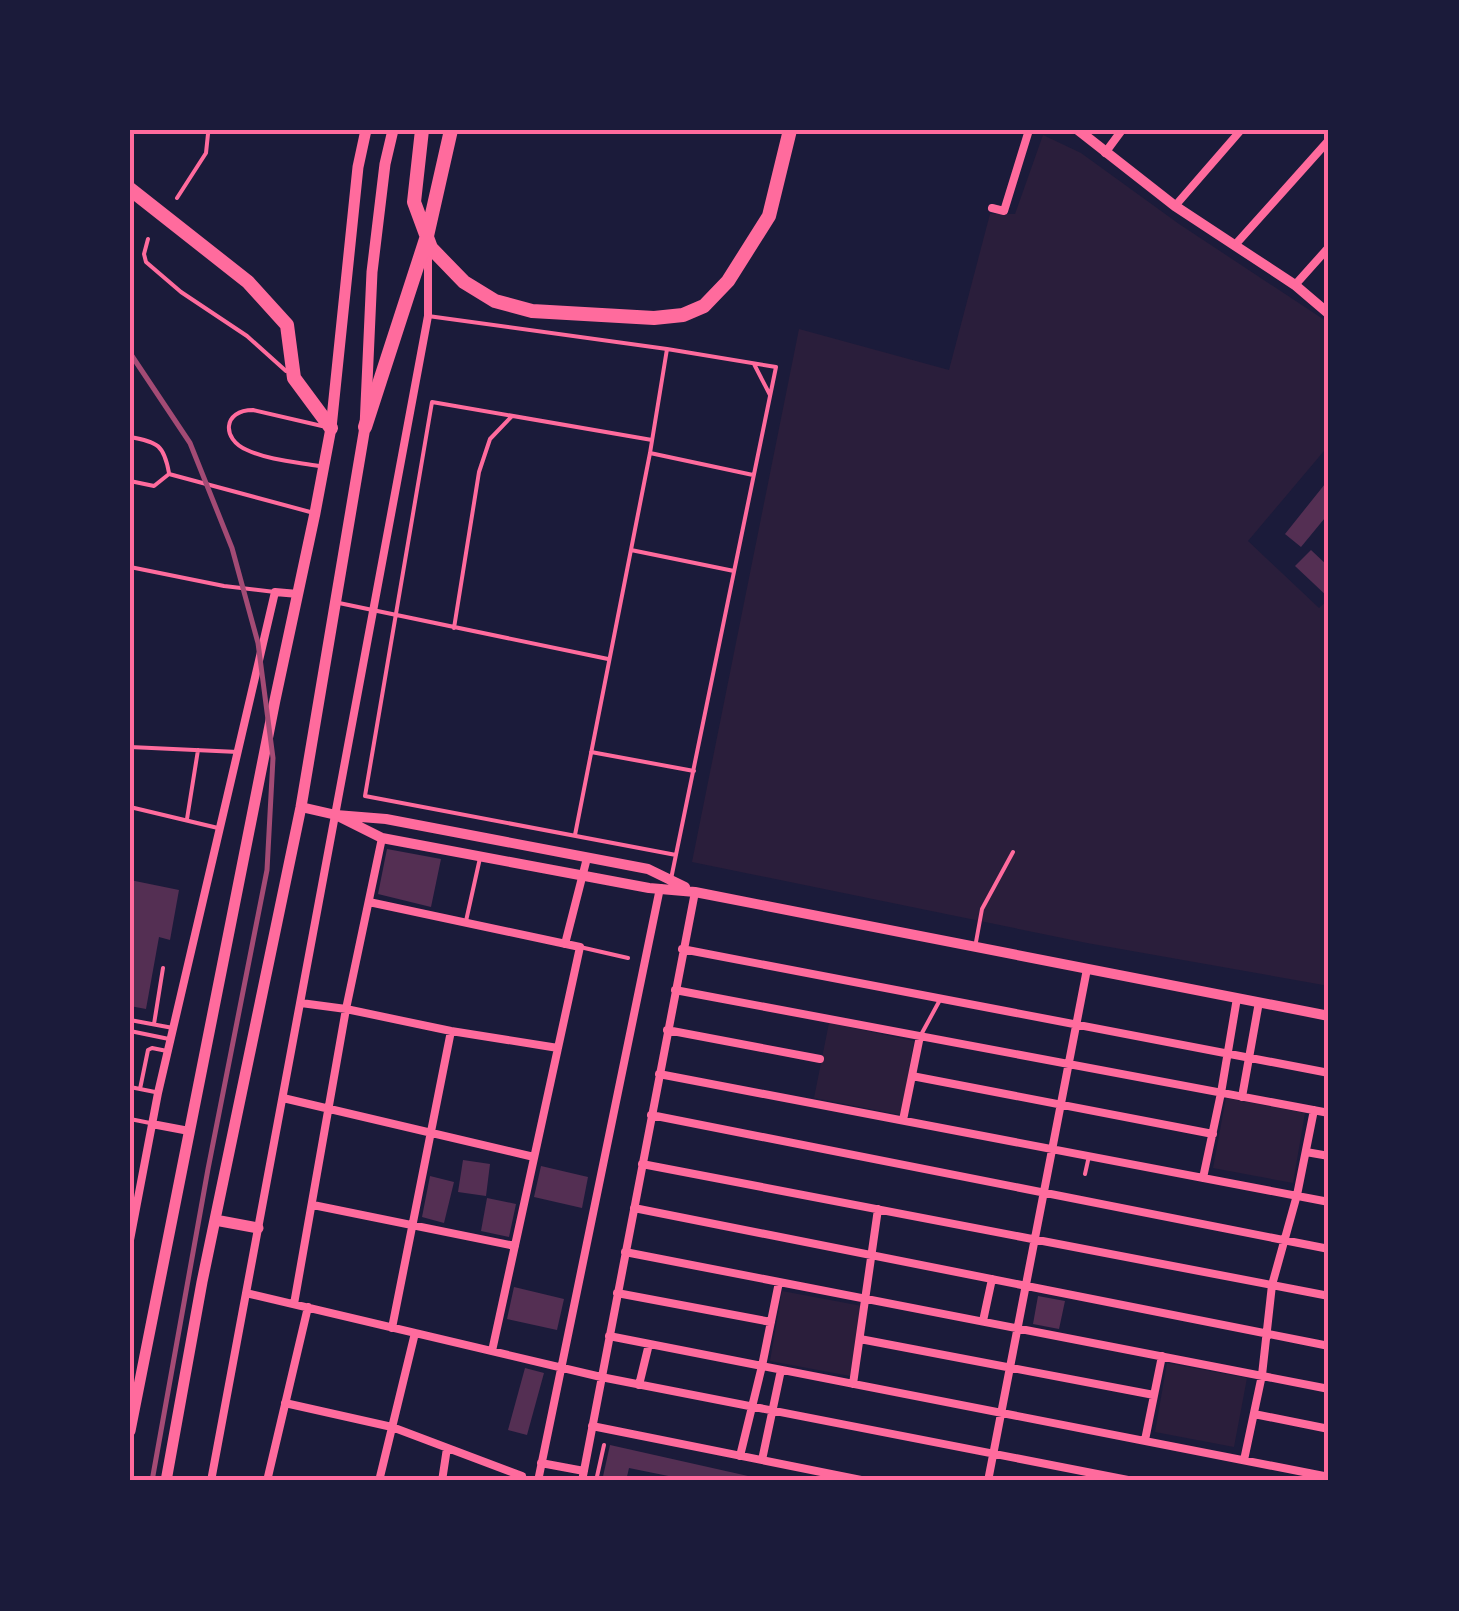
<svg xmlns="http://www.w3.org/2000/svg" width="1459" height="1611" viewBox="0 0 1459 1611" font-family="'Zilla Slab',serif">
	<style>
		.green { fill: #2a1e3b }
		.building { fill: #542f53 }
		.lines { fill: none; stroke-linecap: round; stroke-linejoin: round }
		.service { stroke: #ff6b9d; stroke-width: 4 }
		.minor { stroke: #ff6b9d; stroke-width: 8 }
		.tertiary { stroke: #ff6b9d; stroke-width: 10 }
		.secondary { stroke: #ff6b9d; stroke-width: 11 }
		.trunk { stroke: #ff6b9d; stroke-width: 14 }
		.rail { stroke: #a44b75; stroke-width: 5 }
		.neatline { fill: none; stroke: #ff6b9d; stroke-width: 4 }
	</style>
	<rect width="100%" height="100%" fill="#1b1b3a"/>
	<path class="green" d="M1043 135 1081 153 1179 224 1329 323V445L1248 541 1319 608 1329 599V986L1087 943 692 862 799 329 949 370 990 214H1015Z
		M829 1023 914 1041 901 1115 814 1098Z
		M1226 1098 1305 1113 1293 1183 1213 1168Z
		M782 1291 862 1306 850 1376 770 1361Z
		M1167 1363 1247 1378 1234 1447 1155 1432Z"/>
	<path class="building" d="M1329 479V513L1301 547 1285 534Z
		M1311 550 1329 567V598L1295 566Z
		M387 849 441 859 431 907 378 894Z
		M130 880 179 890 170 940 159 937 146 1009 130 1006Z
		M463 1160 490 1164 486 1196 458 1192Z
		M541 1166 588 1177 582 1208 534 1197Z
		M430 1176 454 1182 444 1223 422 1217Z
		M487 1198 516 1204 509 1237 481 1231Z
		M514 1287 564 1299 557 1330 507 1319Z
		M1038 1296 1065 1301 1059 1329 1033 1324Z
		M525 1368 544 1373 527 1435 508 1430Z
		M610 1445 748 1476 747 1481H693L629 1468 626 1481H602Z"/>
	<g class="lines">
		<path class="service" d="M177 198 206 153 208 134
			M148 239 144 254 146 262 181 292 247 336 286 371
			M428 316 667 349 776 367 671 879
			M754 364 770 395
			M130 437C158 442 164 445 169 473
			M652 440 432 402 365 796 676 855
			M650 453 753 475
			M319 466C296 462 268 460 247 450 221 439 223 410 253 410L322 426
			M169 474 314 513
			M130 481 154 486 169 474
			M631 550 734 571
			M130 567 224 586 275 592
			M339 603 608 659
			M454 628 479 472 490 439 512 416
			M130 747 238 752
			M591 752 694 771
			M130 807 218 828
			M187 819 198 750
			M575 835 650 453 667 349
			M466 921 480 858
			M976 942 982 909 1013 852
			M580 947 628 958
			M130 1020 173 1028
			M154 1024 163 968
			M130 1031 169 1039
			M922 1033 941 998
			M130 1087 155 1092
			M140 1089 148 1050 152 1048 167 1051
			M130 1119 150 1123
			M1085 1174 1089 1156
			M596 1481 604 1445"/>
		<path class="minor" d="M1105 153 1122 130
			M1175 206 1241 130
			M992 208 1004 211 1029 130
			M1235 245 1329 140
			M1295 285 1329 247
			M369 902 580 947 492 1351
			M565 944 587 858
			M682 949 1329 1073
			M675 990 1329 1113
			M301 1003 346 1009 451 1031 558 1048
			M667 1030 820 1059
			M659 1074 1329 1202
			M912 1076 1213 1134
			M1242 1097 1259 1002
			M283 1098 534 1157
			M651 1115 1329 1249
			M903 1120 920 1036
			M152 1124 189 1131
			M1306 1152 1329 1156
			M642 1164 1329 1296
			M1203 1178 1221 1093 1237 998
			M313 1205 515 1246
			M634 1208 1329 1346
			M130 1240 158 1093 275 592 298 594
			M625 1252 1329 1389
			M246 1293 601 1377 1133 1481
			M617 1293 771 1322
			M294 1304 346 1009 382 838
			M983 1321 992 1279
			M392 1328 451 1031
			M609 1336 1329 1477
			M860 1339 1154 1395
			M853 1384 878 1209
			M639 1385 649 1344
			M285 1403 392 1427 522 1476
			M1254 1414 1329 1429
			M592 1426 866 1481
			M1145 1440 1162 1356
			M740 1456 762 1366 779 1282
			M762 1460 781 1370
			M1244 1460 1262 1375 1272 1285 1297 1195 1314 1110
			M541 1463 584 1471
			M211 1481 428 316V251
			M267 1481 308 1307
			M379 1481 415 1333
			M442 1481 447 1448
			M538 1481 660 888
			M582 1481 695 892
			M988 1481 1087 969"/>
		<path class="tertiary" d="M1078 130 1175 206 1295 285 1329 314
			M301 807 336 815 386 819 648 869 685 887
			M336 815 382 838 649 888 695 892 1329 1016"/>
		<path class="secondary" d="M215 1220 258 1228
			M130 1431 275 700 315 513 331 428 358 167 366 130
			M166 1481 202 1282 301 807 365 427 372 272 385 164 393 130"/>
		<path class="trunk" d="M422 130 414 202 431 248 464 282 495 301 532 311 654 318 683 315 704 306 728 281 769 216 790 130
			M130 189 248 282 287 325 294 378 331 428
			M365 427 427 236 451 130"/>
		<path class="rail" d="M130 353 190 443 232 548 258 643 273 758 267 870 208 1169 152 1481"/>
	</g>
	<rect width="1459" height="1611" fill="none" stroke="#1b1b3a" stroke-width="265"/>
	<rect x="132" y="132" width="1194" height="1346" class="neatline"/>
</svg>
